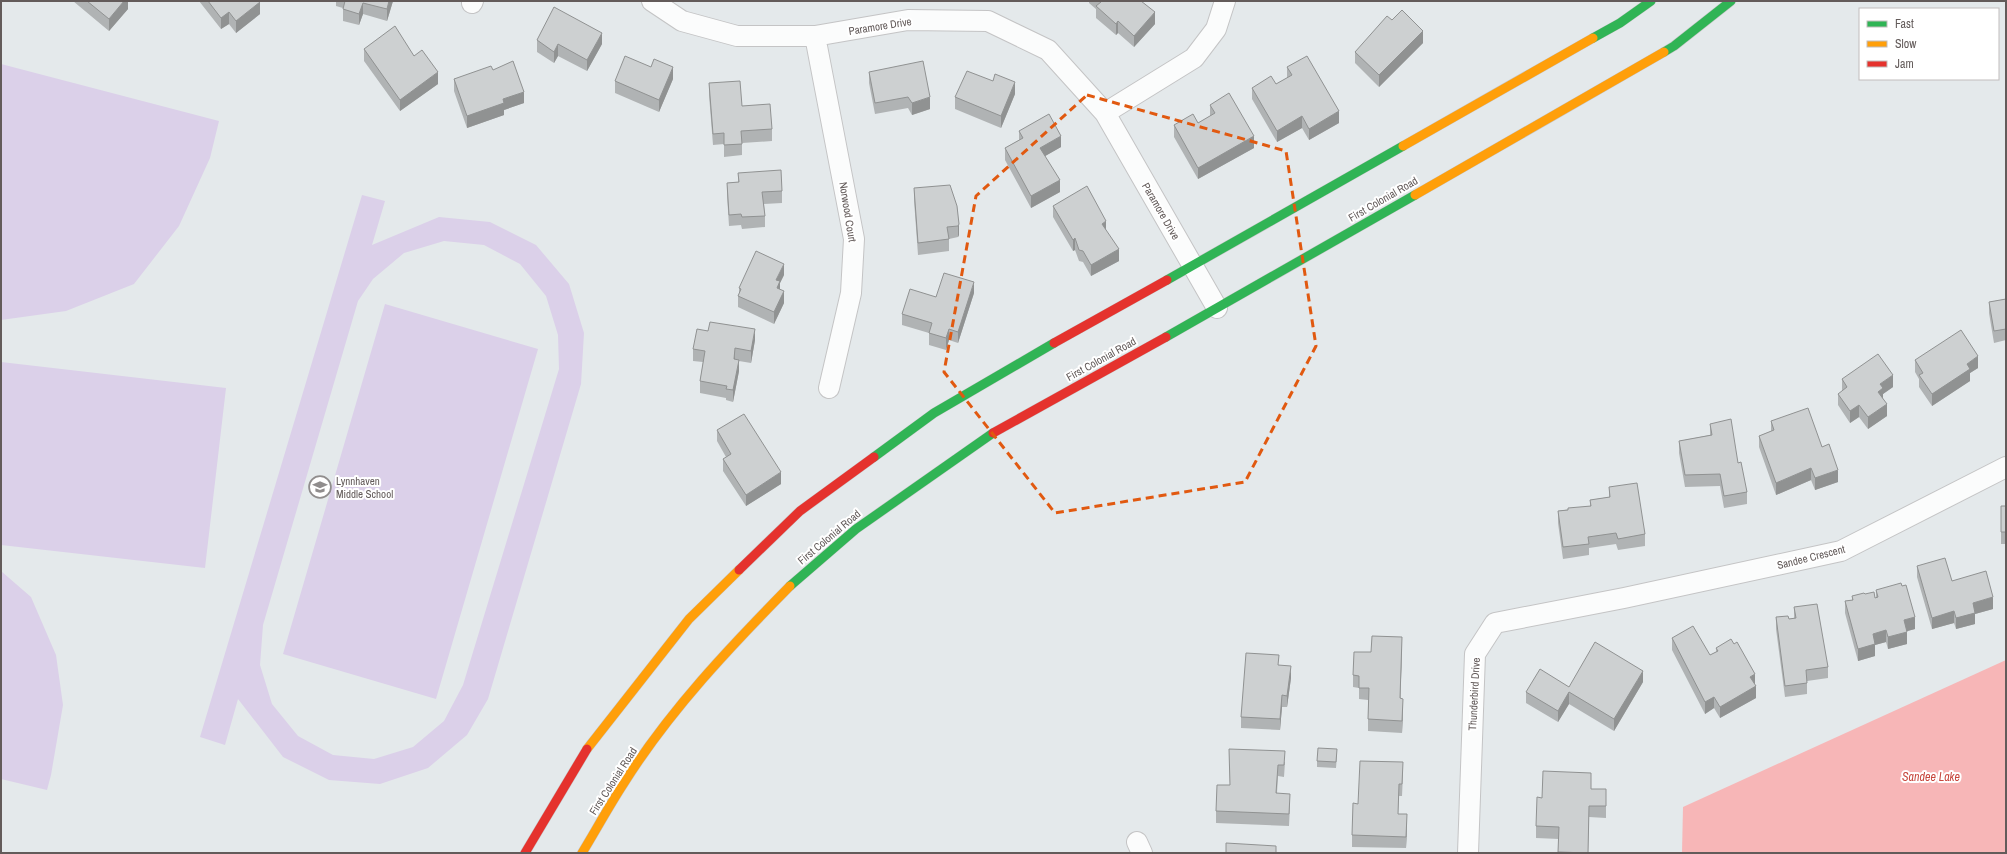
<svg xmlns="http://www.w3.org/2000/svg" width="2007" height="854" viewBox="0 0 2007 854" font-family="'Archivo Narrow',sans-serif">
	<style>
		.pitch { fill: #dbd0e9; fill-rule: evenodd }
		.water { fill: #f7b6b7 }
		.lines { fill: none; stroke-linecap: round; stroke-linejoin: round }
		.street-casing { stroke: #c4c4c5; stroke-width: 22 }
		.fast-casing { stroke: #c5c5c6; stroke-width: 10 }
		.slow-casing { stroke: #c5c5c6; stroke-width: 10 }
		.jam-casing { stroke: #c5c5c6; stroke-width: 10 }
		.street { stroke: #fbfcfc; stroke-width: 20 }
		.fast { stroke: #30b455; stroke-width: 9 }
		.slow { stroke: #ff9f0a; stroke-width: 9 }
		.jam { stroke: #e5322d; stroke-width: 9 }
		.wall { fill: #b0b3b4 }
		.shaded-wall { fill: #909292 }
		.building { fill: #cdd0d1; stroke: #909292 }
		.marked { fill: none; stroke: #e15910; stroke-width: 3; stroke-dasharray: 8 5; stroke-linejoin: round }
		.labels { text-anchor: middle; stroke-width: 4; stroke-linejoin: round; paint-order: stroke }
		.street-label { font-size: 11px; fill: #635b5a; stroke: #fff }
		.poi-label { font-size: 11px; fill: #635b5a; stroke: #fff; text-anchor: start }
		.water-label { font-size: 12px; font-style: italic; fill: #c7473e; stroke: #fff }
	</style>
	<rect width="100%" height="100%" fill="#e4e9eb"/>
	<path class="pitch" d="M1 64 219 121 210 158 179 226 134 284 66 311 1 320Z
		M362 195 385 201 372 245 439 217 490 222 536 245 569 284 584 333 581 384 488 699 467 735 428 768 380 784 329 780 283 757 238 699 225 745 200 737ZM444 241 484 245 520 264 546 296 558 335 559 369 463 685 444 721 413 747 374 759 333 755 298 736 272 704 260 665 263 625 358 301 373 279 404 253Z
		M385 304 538 349 436 699 283 654Z
		M1 362 226 388 205 568 1 545Z
		M1 571 31 597 56 655 63 705 51 775 47 790 1 779Z"/>
	<path class="water" d="M2006 660V853H1682L1683 807Z"/>
	<g class="lines">
		<g class="street-casing">
			<path id="street" d="M652 1 682 21 737 36H815L908 20 988 21 1048 50 1105 113 1217 308
				M472 3 473 1
				M815 36 854 239 851 293 829 388
				M1105 113 1194 58 1216 29 1225 1
				M1137 842 1142 853
				M1468 853 1475 654 1495 623 1624 598 1841 551 2006 467"/>
		</g>
		<g class="fast-casing">
			<path id="fast" d="M1593 38 1620 23 1651 1
				M1664 52 1674 46 1731 1
				M1167 280 1403 146
				M1166 337 1415 195
				M874 457 934 413 1054 343
				M790 586 856 529 993 433"/>
		</g>
		<g class="slow-casing">
			<path id="slow" d="M1403 146 1593 38
				M1415 195 1664 52
				M587 749 689 619 739 570
				M582 853C596 830 609 806 624 783 670 710 730 647 790 586"/>
		</g>
		<g class="jam-casing">
			<path id="jam" d="M1054 343 1167 280
				M993 433 1166 337
				M739 570 800 511 874 457
				M525 853 587 749"/>
		</g>
		<use href="#street" class="street"/>
		<use href="#fast" class="fast"/>
		<use href="#slow" class="slow"/>
		<use href="#jam" class="jam"/>
	</g>
	<path class="wall" d="M73 1H128V9L109 31Z
		M199 1H259L260 14 236 33 229 24 221 29Z
		M336 1H393L387 21 363 14 359 25 343 21V8L336 6Z
		M1089 1H1141L1155 24 1134 47 1118 33 1116 35 1096 18V9L1089 3Z
		M1392 20 1423 43 1379 87 1355 63V52Z
		M537 40 602 44 587 71 558 56 554 63 537 52Z
		M364 49 414 56 438 84 400 111 364 61Z
		M1287 67 1339 123 1309 140 1302 128 1277 142 1252 99V88L1276 84 1287 78Z
		M493 70 524 103 504 110V115L467 128 454 91V79Z
		M869 72 930 109 912 115 908 108 875 114 869 83Z
		M673 79 659 112 615 93V81Z
		M709 83 742 106 772 129V141L742 143V155L724 157V144L713 145 709 95Z
		M1015 94 1001 128 955 109V97Z
		M1210 105 1254 148 1198 179 1174 137V125L1198 123 1210 116Z
		M1019 131 1061 147 1045 156 1060 192 1031 208 1005 160V148L1019 140Z
		M738 173 782 191V203L764 204 765 216V227L742 229 741 225 729 226 727 195V183L738 182Z
		M914 188 957 206 959 235 958 237 949 239V251L918 255 914 200Z
		M1053 206 1106 231 1119 261 1091 276 1083 262 1079 261 1075 250 1073 251 1053 217Z
		M784 275 780 283V289L784 303 774 324 738 307V296L739 294V288Z
		M974 293 958 343 949 340 946 350 929 345V333L902 325V314L936 297Z
		M2006 299V340L1994 343 1989 313V302Z
		M755 340 751 363 739 361V371L733 402 726 400V398L700 393V381L703 362 693 361V349Z
		M1915 360 1978 368 1970 373V381L1932 406 1919 387V379L1915 372Z
		M1842 379 1893 387 1883 394V399L1887 416 1868 429 1859 417 1850 423 1838 405V394L1842 391Z
		M1771 421 1838 482 1815 490 1811 480 1776 495 1759 447V436L1771 431Z
		M1710 424 1738 463 1747 492V504L1724 508 1720 486 1685 487 1679 453V441L1710 435Z
		M717 430 781 484 746 506 723 471V459L726 457 717 441Z
		M1609 487 1645 534V546L1618 550 1616 544 1589 548V555L1563 559 1558 523V511L1590 506V500L1609 497Z
		M2001 506H2006V544H2001Z
		M1917 566 1952 581 1993 609 1975 614V624L1956 629 1954 623 1932 629 1917 577Z
		M1876 590 1915 629 1907 631V644L1888 649 1886 642 1875 645V656L1858 661 1845 613V601L1852 600V596L1865 594 1875 598H1876Z
		M1794 607 1828 667V678L1807 681V694L1785 697 1776 629V617L1789 619 1794 618Z
		M1672 638 1710 655 1716 652V648L1755 685 1756 698 1720 718 1714 708 1705 714 1672 650Z
		M1402 649 1400 698 1403 710 1402 733 1368 731V700L1359 699V688L1353 687V675L1371 652Z
		M1279 665 1291 678 1287 707H1282L1280 730 1241 728V717Z
		M1643 682 1614 731 1569 704 1558 722 1526 703V692L1569 687Z
		M1229 749 1285 762 1284 777 1278 776 1277 793 1290 805 1289 826 1216 823V811L1230 785Z
		M1337 755 1336 768 1317 767V761Z
		M1403 774 1402 796H1399L1398 814 1407 826 1406 848 1352 847V835L1358 804Z
		M1591 789H1606V818L1589 817 1588 853H1558L1559 839 1536 838V826L1542 798Z"/>
	<path class="shaded-wall" d="M124 1H128V9L109 31V19Z
		M389 1H393L387 21V9Z
		M260 2V14L236 33V21Z
		M363 3V14L359 25V14Z
		M229 12V24L221 29V18Z
		M1155 12V24L1134 47V36Z
		M1118 21V33L1116 35V24Z
		M1423 31V43L1379 87V75Z
		M602 33V44L587 71V60Z
		M558 44V56L554 63V52Z
		M673 67V79L659 112V100Z
		M438 72V84L400 111V100Z
		M1015 82V94L1001 128V116Z
		M524 92V103L504 110V115L467 128V116L503 99Z
		M930 97V109L912 115V103Z
		M1339 111V123L1309 140V129Z
		M1302 116V128L1277 142V131Z
		M1061 136V147L1040 159V148Z
		M1254 136V148L1198 179V168Z
		M1060 180V192L1031 208V196Z
		M1106 221V233L1102 224Z
		M959 224V235L958 237V226Z
		M1075 238V250L1073 251V240Z
		M1119 249V261L1091 276V265Z
		M784 264V275L780 283V293L777 299 776 280Z
		M974 282V293L958 343V332Z
		M784 291V303L774 324V312Z
		M755 329V340L751 363V351Z
		M949 329V340L946 350V338Z
		M735 348V360L734 359Z
		M1978 356V368L1970 373V381L1932 406V394L1967 364Z
		M739 360V371L733 402V390Z
		M1893 375V387L1883 394V400L1878 392 1880 384Z
		M1887 404V416L1868 429V417Z
		M1859 405V417L1850 423V411Z
		M1811 468V480L1776 495V483Z
		M1838 470V482L1815 490V478Z
		M781 472V484L746 506V495Z
		M1993 597V609L1975 614V624L1956 629V618L1973 603Z
		M1954 611V623L1932 629V618Z
		M1915 617V629L1904 632V620Z
		M1886 630V642L1875 645V656L1858 661V649L1873 634Z
		M1907 632V644L1888 649V637Z
		M1402 637V649L1400 710V698Z
		M1291 666V678L1287 707V696Z
		M1643 671V682L1614 731V719Z
		M1755 674V685L1750 677Z
		M1756 686V698L1720 718V707Z
		M1569 692V704L1558 722V711Z
		M1282 695V707L1280 730V719Z
		M1714 697V708L1705 714V702Z
		M1403 699V710L1402 733V721Z
		M1407 814V826L1406 848V837Z"/>
	<path class="building" d="M87 1H124L109 19Z
		M208 1H259L260 2 236 21 229 12 221 18Z
		M345 1H389L387 9 363 3 359 14 343 9Z
		M1100 1H1141L1155 12 1134 36 1118 21 1116 24 1096 6 1101 2Z
		M554 7 602 33 587 60 558 44 554 52 537 40Z
		M1402 10 1423 31 1379 75 1355 52 1387 16 1392 20Z
		M395 26 414 56 422 50 438 72 400 100 364 49Z
		M625 56 651 67 654 59 673 67 659 100 615 81Z
		M1307 56 1339 111 1309 129 1302 116 1277 131 1252 88 1271 76 1276 84 1292 75 1287 67Z
		M513 61 524 92 503 99 504 103 467 116 454 79 491 66 493 70Z
		M923 61 930 97 912 103 908 97 875 103 869 72Z
		M967 71 993 81 995 74 1015 82 1001 116 955 97Z
		M740 81 742 106 770 104 772 129 741 131 742 144 724 145V133L713 134 709 83Z
		M1229 93 1254 136 1198 168 1174 125 1193 114 1198 123 1215 113 1210 105Z
		M1049 114 1061 136 1040 148 1060 180 1031 196 1005 148 1023 138 1019 131Z
		M781 170 782 191 762 192 765 216 742 217 741 214 729 215 727 183 739 182 738 173Z
		M950 185 957 206 959 224 958 226 947 227 949 239 918 243 914 188Z
		M1087 186 1106 221 1102 224 1119 249 1091 265 1083 251 1079 250 1075 238 1073 240 1053 206Z
		M756 251 784 264 776 280 780 281 777 288 784 291 774 312 738 296 741 289 739 288Z
		M944 273 974 282 958 332 949 329 946 338 929 333 932 323 902 314 910 289 936 297Z
		M2006 299V329L1994 331 1989 302Z
		M710 322 755 329 751 351 735 348 734 359 739 360 733 390 726 389 727 386 700 381 705 351 693 349 697 329 708 331Z
		M1961 330 1978 356 1967 364 1970 369 1932 394 1919 375 1923 373 1915 360Z
		M1878 354 1893 375 1880 384 1883 388 1878 392 1887 404 1868 417 1859 405 1850 411 1838 394 1847 387 1842 379Z
		M1808 408 1822 447 1829 444 1838 470 1815 478 1811 468 1776 483 1759 436 1774 430 1771 421Z
		M744 414 781 472 746 495 723 459 731 454 717 430Z
		M1731 419 1738 463 1741 462 1747 492 1724 496 1720 474 1685 475 1679 441 1712 435 1710 424Z
		M1637 483 1645 534 1618 539 1616 533 1588 537 1589 544 1563 547 1558 511 1568 510V508L1591 506 1590 500 1610 497 1609 487Z
		M2001 506H2006V532H2001Z
		M1945 558 1952 581 1986 571 1993 597 1973 603 1975 613 1956 618 1954 611 1932 618 1917 566Z
		M1901 583 1902 586 1906 585 1915 617 1904 620 1907 632 1888 637 1886 630 1873 634 1875 644 1858 649 1845 601 1853 600 1852 596 1864 593 1865 594 1874 592 1875 598 1878 597 1876 590Z
		M1817 604 1828 667 1806 670 1807 683 1785 686 1776 617 1788 616 1789 619 1796 618 1794 607Z
		M1693 626 1710 655 1718 651 1716 648 1731 639 1734 644 1737 642 1755 674 1750 677 1756 686 1720 707 1714 697 1705 702 1672 638Z
		M1372 636 1402 637 1400 698 1403 699 1402 721 1368 719 1369 688H1359V676L1353 675 1354 652H1371Z
		M1595 642 1643 671 1614 719 1569 692 1558 711 1526 692 1540 669 1569 687Z
		M1246 653 1279 655 1278 665 1291 666 1287 696 1282 695 1280 719 1241 717Z
		M1318 748 1337 749 1336 762 1317 761Z
		M1229 749 1285 751 1284 765H1278L1276 793 1290 794 1289 814 1216 811 1217 785H1230Z
		M1360 761 1403 762 1402 784H1399L1398 814H1407L1406 837 1352 835 1353 803 1358 804Z
		M1543 771 1591 773V789H1606V806H1589L1588 853 1558 852 1559 827 1536 826 1537 797 1542 798Z
		M1226 843 1276 846V853H1226Z"/>
	<path class="marked" d="M1087 95 1286 151 1316 346 1245 482 1055 513 944 372 976 196Z"/>
	<defs>
		<g id="school-ring" transform="scale(1.15)"><circle r="9.5" fill="#fff" stroke="#908d8d" stroke-width="1.5"/><path d="M0-5L7-2L0 1L-7-2ZM-4 1L0 2.5L4 1V4Q0 6-4 4Z" fill="#908d8d"/></g>
	</defs>
	<g fill-rule="evenodd">
		<use href="#school-ring" x="320" y="487"/>
	</g>
	<g class="labels">
		<g class="street-label">
			<text transform="translate(880 26) rotate(-9)" y="4">Paramore Drive</text>
			<text transform="translate(1383 199) rotate(-30)" y="4">First Colonial Road</text>
			<text transform="translate(1161 211) rotate(60)" y="4">Paramore Drive</text>
			<text transform="translate(848 212) rotate(81)" y="4">Norwood Court</text>
			<text transform="translate(1101 359) rotate(-29)" y="4">First Colonial Road</text>
			<text transform="translate(829 537) rotate(-40)" y="4">First Colonial Road</text>
			<text transform="translate(1811 557) rotate(-14)" y="4">Sandee Crescent</text>
			<text transform="translate(1474 694) rotate(-87)" y="4">Thunderbird Drive</text>
			<text transform="translate(613 781) rotate(-57)" y="4">First Colonial Road</text>
		</g>
		<g class="poi-label">
			<text x="336" y="485">Lynnhaven<tspan x="336" dy="13">Middle School</tspan></text>
		</g>
		<g class="water-label">
			<text x="1931" y="781">Sandee Lake</text>
		</g>
	</g>
	<rect width="2007" height="854" fill="none" stroke="#635b5a" stroke-width="4"/>
	<rect x="1859" y="8" width="140" height="72" fill="#ffffff" stroke="#c1bdbd"/>
	<rect x="1867" y="21" width="20" height="6" fill="#30b455" stroke="#c1bdbd"/>
	<text x="1895" y="28" font-size="12" fill="#635b5a">Fast</text>
	<rect x="1867" y="41" width="20" height="6" fill="#ff9f0a" stroke="#c1bdbd"/>
	<text x="1895" y="48" font-size="12" fill="#635b5a">Slow</text>
	<rect x="1867" y="61" width="20" height="6" fill="#e5322d" stroke="#c1bdbd"/>
	<text x="1895" y="68" font-size="12" fill="#635b5a">Jam</text>
</svg>
